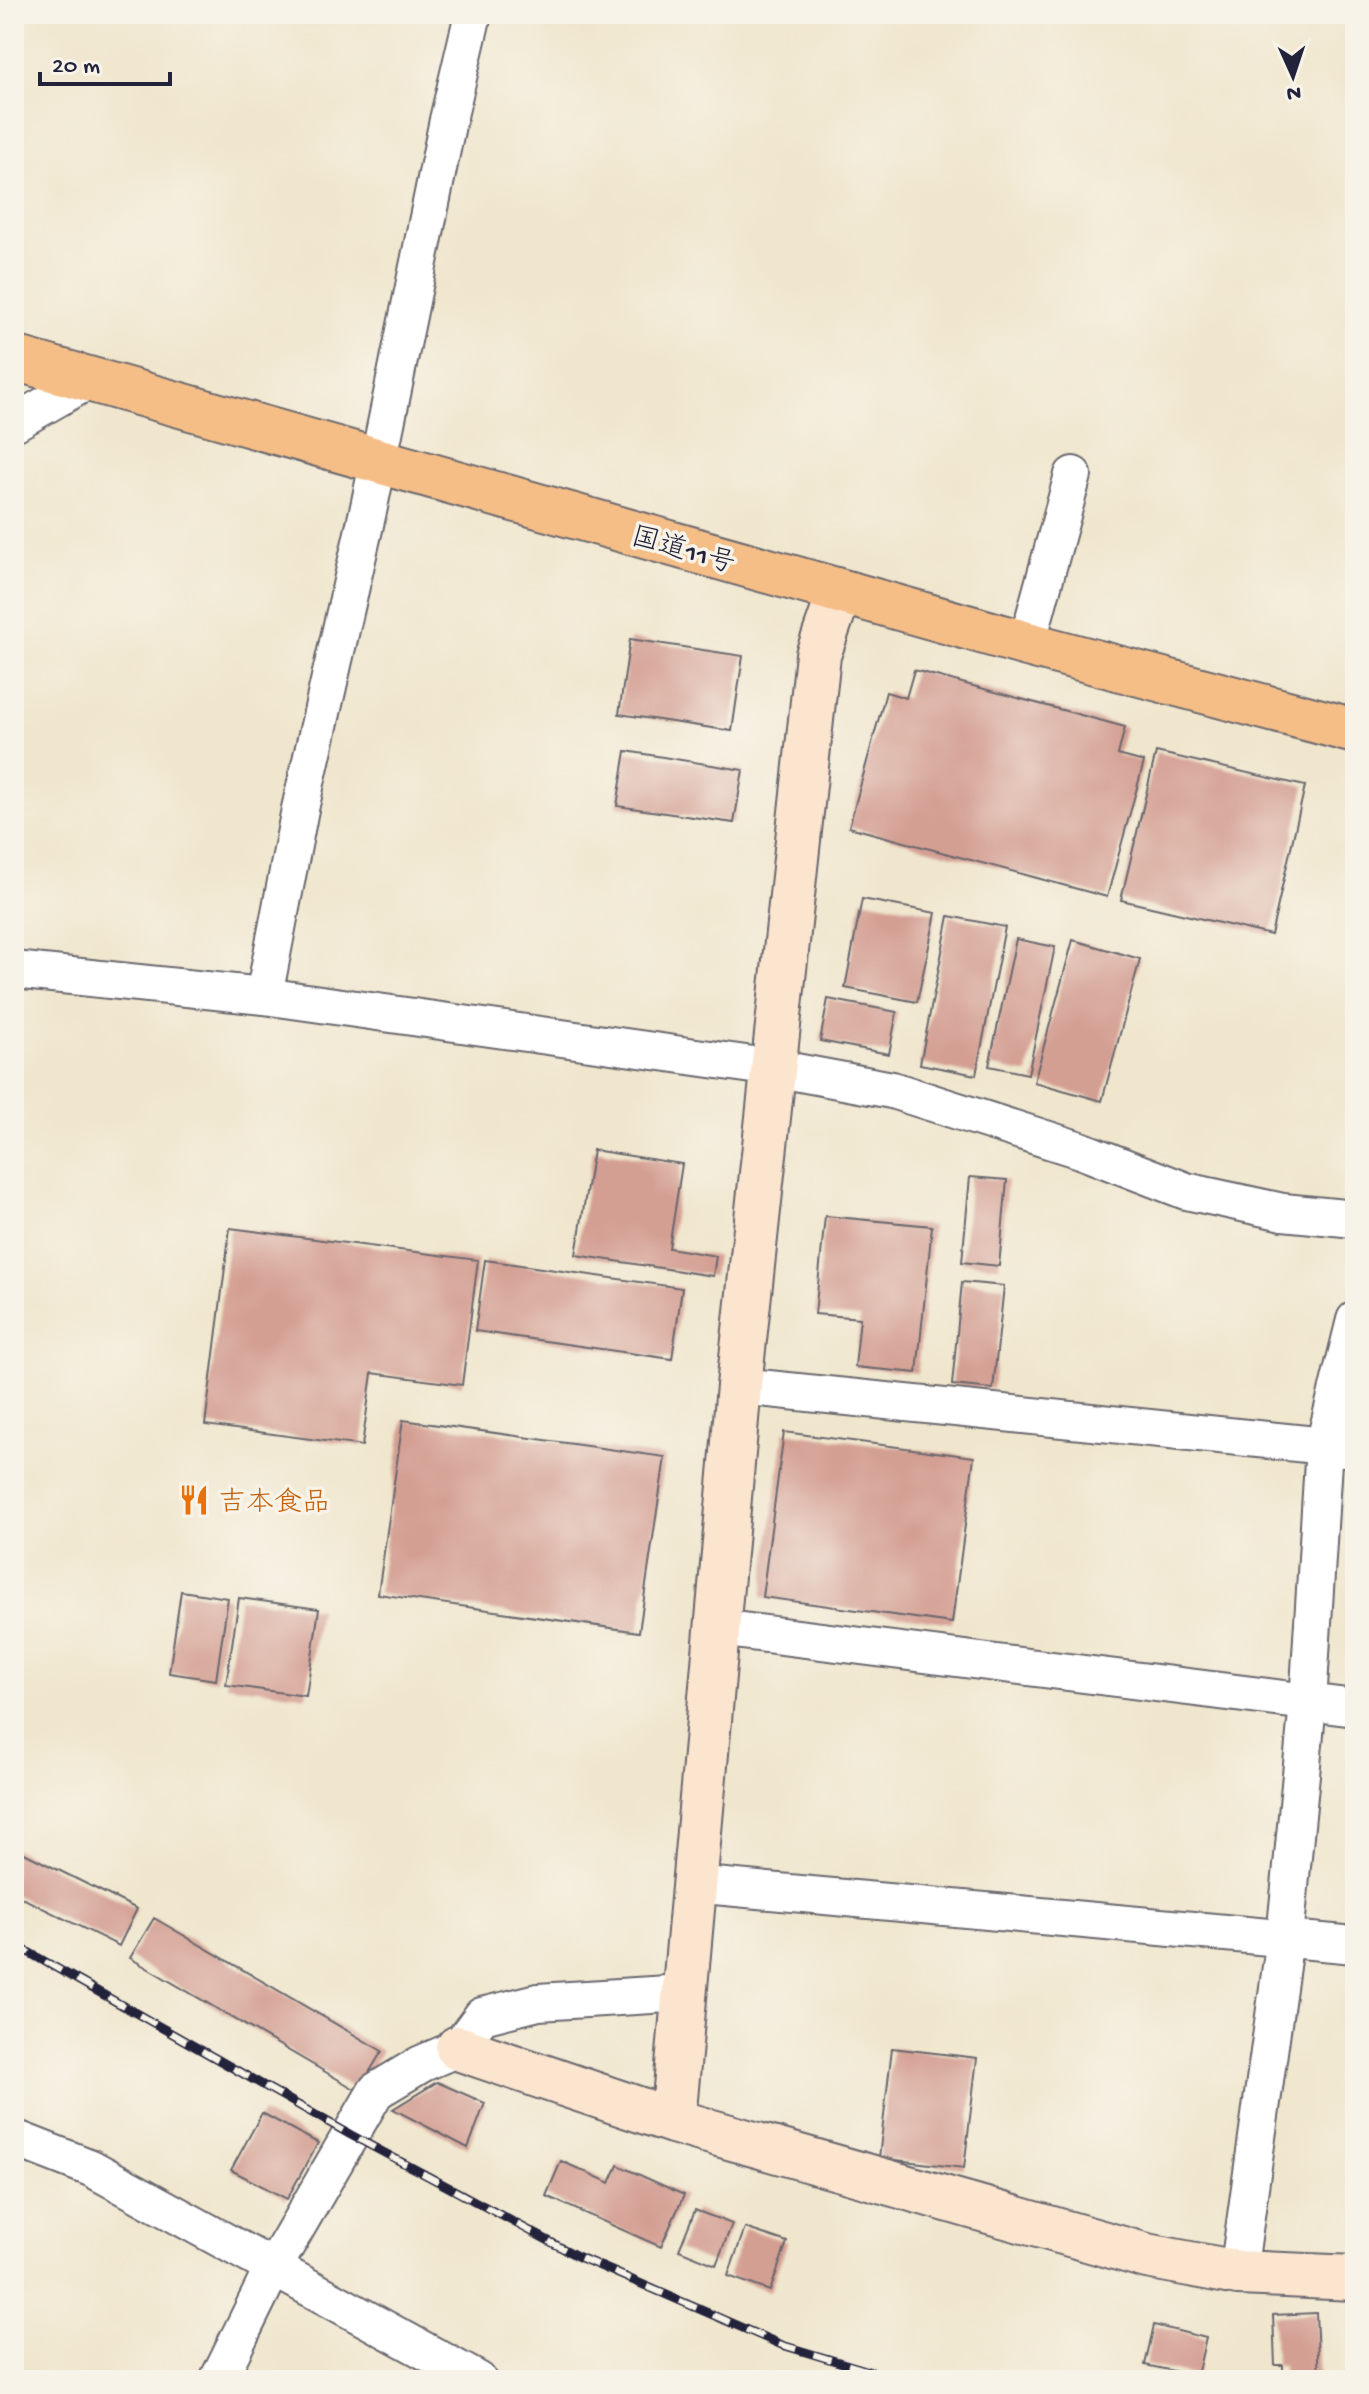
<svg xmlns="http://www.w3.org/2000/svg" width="1369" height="2394" viewBox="0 0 1369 2394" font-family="'Gochi Hand','Klee One',sans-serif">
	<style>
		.building { fill: #d49f93 }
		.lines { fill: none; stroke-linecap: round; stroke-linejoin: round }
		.street-casing { stroke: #6a676e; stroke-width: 40 }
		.secondary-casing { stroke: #6a676e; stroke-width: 48 }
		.highway-casing { stroke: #6a676e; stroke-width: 48 }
		.street { stroke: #fff; stroke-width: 36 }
		.secondary { stroke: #fbe5cf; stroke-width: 44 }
		.highway { stroke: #f6be87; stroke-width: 44 }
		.rail-casing { stroke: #22223b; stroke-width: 9 }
		.rail { stroke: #f7f3e8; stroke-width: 6; stroke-dasharray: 18; stroke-linecap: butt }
		.labels { text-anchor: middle; stroke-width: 7; stroke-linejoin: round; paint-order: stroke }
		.street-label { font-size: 28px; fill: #22223b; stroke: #f7f3e8 }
		.food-label { font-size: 28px; fill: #c56008; stroke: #f7f3e8; text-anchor: start }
	</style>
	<rect width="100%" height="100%" fill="#f7f3e8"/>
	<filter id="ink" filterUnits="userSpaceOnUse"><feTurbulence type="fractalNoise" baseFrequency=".0125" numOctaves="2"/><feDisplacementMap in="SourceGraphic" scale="16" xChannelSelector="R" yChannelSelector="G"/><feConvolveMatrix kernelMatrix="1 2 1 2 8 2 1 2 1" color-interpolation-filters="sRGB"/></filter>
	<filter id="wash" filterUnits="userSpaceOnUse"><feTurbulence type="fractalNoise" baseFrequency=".006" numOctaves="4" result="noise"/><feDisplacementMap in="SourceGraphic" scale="32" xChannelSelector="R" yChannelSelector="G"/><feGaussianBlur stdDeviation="1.8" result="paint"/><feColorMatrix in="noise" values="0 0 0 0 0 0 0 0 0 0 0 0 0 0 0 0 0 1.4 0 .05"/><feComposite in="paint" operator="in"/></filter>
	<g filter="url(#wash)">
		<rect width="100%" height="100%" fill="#f0e6cd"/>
		<g id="blocks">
			<path class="building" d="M630 639 743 656 732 731 619 714Z
				M914 670 1125 727 1118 755 1144 762 1107 897 849 827 886 692 906 698Z
				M626 751 743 770 734 823 617 806Z
				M1156 752 1305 786 1271 935 1121 900Z
				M862 899 936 913 917 1002 845 988Z
				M949 916 1005 927 976 1075 920 1064Z
				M1016 939 1055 947 1028 1074 989 1066Z
				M1073 940 1140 959 1102 1101 1034 1082Z
				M828 999 897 1012 889 1054 820 1041Z
				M593 1150 682 1164 669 1248 716 1256 713 1276 576 1255Z
				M970 1177 1007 1180 999 1266 962 1262Z
				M825 1216 932 1226 917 1373 855 1367 860 1318 815 1314Z
				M230 1228 478 1260 462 1385 372 1373 362 1446 205 1425Z
				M485 1260 682 1288 672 1359 475 1331Z
				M962 1282 1004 1286 993 1389 952 1385Z
				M403 1420 665 1457 639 1632 378 1594Z
				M784 1432 974 1457 952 1623 762 1597Z
				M181 1591 228 1598 216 1680 169 1673Z
				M239 1598 319 1609 306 1696 226 1685Z
				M14 1848 137 1909 119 1946 14 1894Z
				M154 1918 382 2051 358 2091 130 1958Z
				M892 2048 977 2058 964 2168 879 2158Z
				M437 2082 485 2103 468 2148 393 2109Z
				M262 2113 318 2143 287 2199 231 2170Z
				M561 2161 610 2183 618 2165 684 2195 661 2247 546 2196Z
				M695 2210 732 2224 716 2265 679 2250Z
				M745 2228 787 2242 770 2291 728 2276Z
				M1316 2313 1319 2380H1283V2365H1275L1273 2315Z
				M1154 2325 1206 2338 1197 2376 1145 2365Z"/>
		</g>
	</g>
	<g filter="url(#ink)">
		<use href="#blocks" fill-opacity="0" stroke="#6a676e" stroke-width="2"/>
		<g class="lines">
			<g class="street-casing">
				<path id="street" d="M14 423 91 379
					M1027 644 1073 475
					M14 970 264 996 774 1068 892 1090 1080 1150 1186 1191 1283 1212 1355 1219
					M264 996 300 809 369 507 448 120 473 14
					M739 1386 1355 1449
					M718 1628 1355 1708
					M693 1884 1355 1945
					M14 2138 91 2168 478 2380
					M1238 2273 1285 1938 1308 1703 1324 1445 1355 1320
					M218 2380 273 2268 376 2091 421 2064 458 2048 482 2016 538 2002 684 1993"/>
			</g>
			<g class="secondary-casing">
				<path id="secondary" d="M458 2048 673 2121 1147 2256 1238 2273 1355 2278
					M673 2121 739 1386 818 655 840 592"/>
			</g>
			<g class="highway-casing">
				<path id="highway" d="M14 358 1027 644 1355 731"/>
			</g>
			<use href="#street" class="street"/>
			<use href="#secondary" class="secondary"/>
			<use href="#highway" class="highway"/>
			<g class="rail-casing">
				<path id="rail" d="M14 1944 351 2135 577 2256 782 2345 899 2380"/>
			</g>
			<use href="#rail" class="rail"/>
		</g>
	</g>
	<defs>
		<g id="restaurant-bare" transform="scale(2.4)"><path d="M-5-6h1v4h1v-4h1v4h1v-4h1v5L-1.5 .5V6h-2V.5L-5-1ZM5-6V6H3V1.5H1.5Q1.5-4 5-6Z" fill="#e8710a" stroke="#f7f3e8" stroke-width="2.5" paint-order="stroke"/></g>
	</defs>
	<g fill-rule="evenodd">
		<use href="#restaurant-bare" x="194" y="1500"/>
	</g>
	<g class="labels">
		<g class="street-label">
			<text transform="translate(684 548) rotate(16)" y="10">国道11号</text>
		</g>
		<g class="food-label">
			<text x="218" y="1510">吉本食品</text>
		</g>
	</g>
	<rect width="1369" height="2394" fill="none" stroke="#f7f3e8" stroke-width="48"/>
	<g transform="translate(1293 76) rotate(177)" stroke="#f7f3e8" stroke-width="6" paint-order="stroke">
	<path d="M0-6L14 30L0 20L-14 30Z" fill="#22223b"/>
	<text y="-12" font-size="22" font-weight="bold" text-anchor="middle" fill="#22223b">N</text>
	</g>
	<path d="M40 72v12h130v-12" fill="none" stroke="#22223b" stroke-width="4"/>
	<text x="52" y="72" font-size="24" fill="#22223b" stroke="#f7f3e8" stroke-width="6" paint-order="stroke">20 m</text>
</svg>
